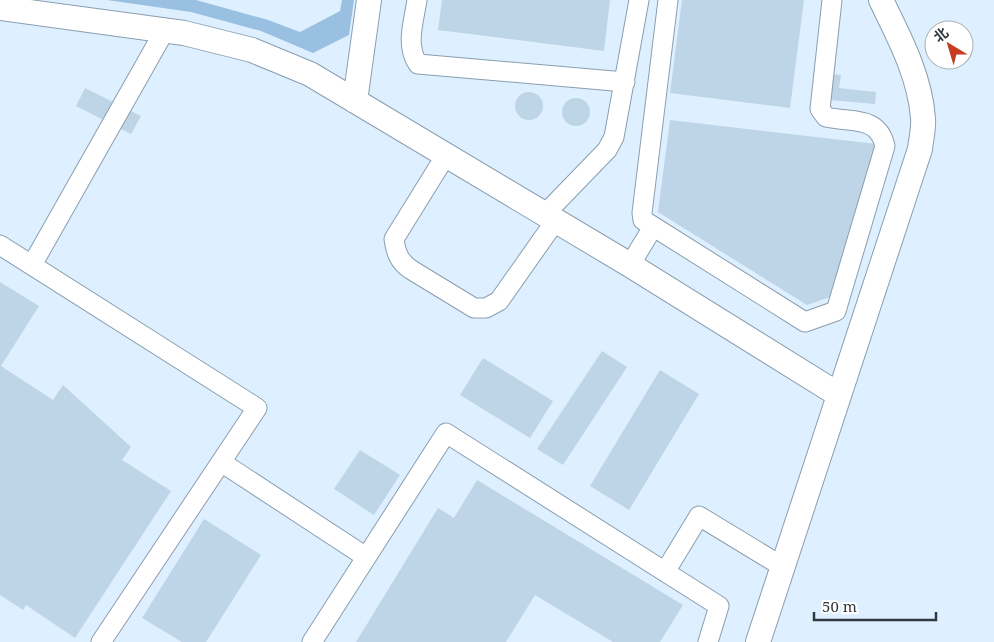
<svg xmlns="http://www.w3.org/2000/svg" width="994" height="642" viewBox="0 0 994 642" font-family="'Noto Serif','Noto Sans SC',serif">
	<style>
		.green { fill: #99c0e0 }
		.building { fill: #bed4e7 }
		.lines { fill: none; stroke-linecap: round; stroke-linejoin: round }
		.minor-casing { stroke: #899eaf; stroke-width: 21 }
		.major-casing { stroke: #899eaf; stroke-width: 26 }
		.minor { stroke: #fff; stroke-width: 19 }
		.major { stroke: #fff; stroke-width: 24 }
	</style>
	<rect width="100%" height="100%" fill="#def0ff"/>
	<path class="green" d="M107 0H196L268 20 300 32 340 11 342 0H354L349 35 313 53 261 31 191 12Z"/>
	<path class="building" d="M442 0H610L604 51 438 30Z
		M682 0H804L790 108 670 93Z
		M833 74 841 75 839 88 876 92 875 104 830 100Z
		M85 88 141 116 131 134 76 106Z
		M515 106a14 14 0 1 1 28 0a14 14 0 1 1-28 0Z
		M562 112a14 14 0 1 1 28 0a14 14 0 1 1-28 0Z
		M670 120 876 144 830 297 807 305 658 212Z
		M0 282 39 306 1 366 53 400 63 385 131 447 122 460 171 491 75 638 26 605 23 610 0 595Z
		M602 351 627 367 563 465 537 449Z
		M483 358 553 401 530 438 460 395Z
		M660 370 699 394 629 510 590 486Z
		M360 450 400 475 374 515 334 489Z
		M477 480 683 605 660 642H613L535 595 506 642H356L438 508 454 518Z
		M204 519 261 555 206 642H182L142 618Z"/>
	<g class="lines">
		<g class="minor-casing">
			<path id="minor" d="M417 0C414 21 405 45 418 64L625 82
				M668 0 642 213 643 220 805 322 836 311 885 146C878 115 851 123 826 117L820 109 832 0
				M446 155 394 239C396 253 399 261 410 269L474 308H486L499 301 556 220
				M545 214 607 150 614 137 639 0
				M0 245 257 408 101 642
				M32 265 165 30
				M630 265 653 227
				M221 462 366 557
				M665 572 699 516 783 567
				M312 642 446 433 719 606 708 642"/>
		</g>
		<g class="major-casing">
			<path id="major" d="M0 8 184 33 252 50 310 74 630 265 839 395
				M355 101 369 0
				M758 642 920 149C921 139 924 128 923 118 920 76 899 37 881 0"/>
		</g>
		<use href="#minor" class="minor"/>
		<use href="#major" class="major"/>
	</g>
	<g transform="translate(949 45) rotate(322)"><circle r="24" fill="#ffffff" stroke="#acafb3"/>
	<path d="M0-4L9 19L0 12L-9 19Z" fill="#c73c21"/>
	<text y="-8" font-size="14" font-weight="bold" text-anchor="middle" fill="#303840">北</text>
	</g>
	<path d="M814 612v8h122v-8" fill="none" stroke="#303840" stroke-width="2.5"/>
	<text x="822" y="612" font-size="15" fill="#303840" stroke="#ffffff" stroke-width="4" paint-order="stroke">50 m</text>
</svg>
